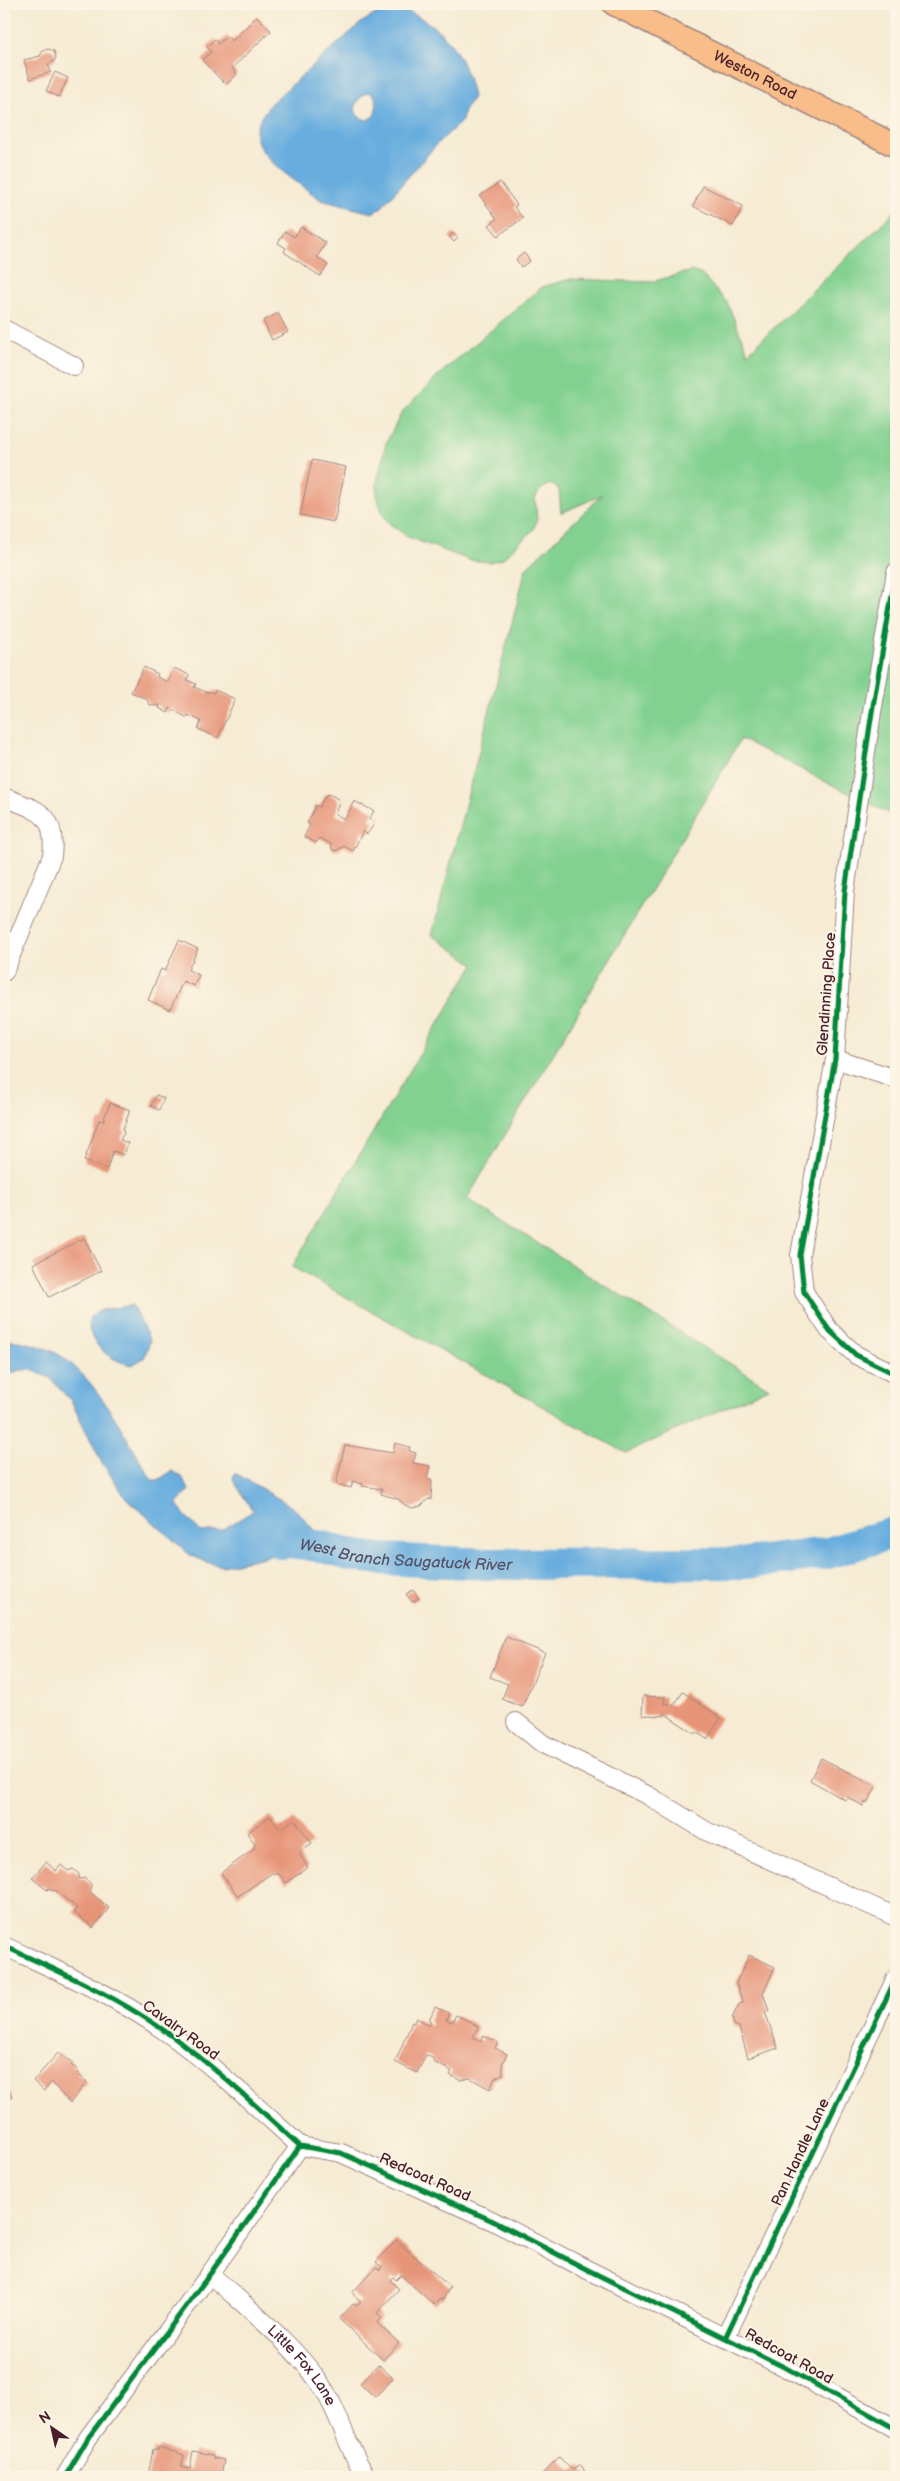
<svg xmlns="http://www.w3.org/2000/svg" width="900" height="2481" viewBox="0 0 900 2481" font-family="'Balsamiq Sans',sans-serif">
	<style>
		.green { fill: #82d190; stroke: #66785e }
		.water { fill: #68adde; stroke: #596684; fill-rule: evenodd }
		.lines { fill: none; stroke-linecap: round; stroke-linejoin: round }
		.river { stroke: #68adde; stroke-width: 32 }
		.building { fill: #e79579 }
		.minor-casing { stroke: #a0857f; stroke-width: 20 }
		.major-casing { stroke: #a0857f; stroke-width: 25 }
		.minor { stroke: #fff; stroke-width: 18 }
		.major { stroke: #f8bd89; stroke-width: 22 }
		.cycleway-casing { stroke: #fcf5e5; stroke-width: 8 }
		.cycleway { stroke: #00873e; stroke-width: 5 }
		.labels { text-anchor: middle; stroke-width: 4; stroke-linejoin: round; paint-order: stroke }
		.street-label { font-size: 15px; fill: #4a1f2b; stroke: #fcf5e5 }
		.water-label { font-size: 16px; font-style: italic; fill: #54516a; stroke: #fcf5e5 }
	</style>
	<rect width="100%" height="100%" fill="#fcf5e5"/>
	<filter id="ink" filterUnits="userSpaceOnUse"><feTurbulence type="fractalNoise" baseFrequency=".02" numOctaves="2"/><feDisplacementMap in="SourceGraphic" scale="10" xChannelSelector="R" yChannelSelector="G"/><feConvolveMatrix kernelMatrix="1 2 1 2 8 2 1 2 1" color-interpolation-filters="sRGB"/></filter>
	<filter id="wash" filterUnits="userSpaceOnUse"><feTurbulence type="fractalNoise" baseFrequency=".0096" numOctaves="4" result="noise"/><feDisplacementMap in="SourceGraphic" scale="20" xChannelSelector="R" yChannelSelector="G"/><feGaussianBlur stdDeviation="1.12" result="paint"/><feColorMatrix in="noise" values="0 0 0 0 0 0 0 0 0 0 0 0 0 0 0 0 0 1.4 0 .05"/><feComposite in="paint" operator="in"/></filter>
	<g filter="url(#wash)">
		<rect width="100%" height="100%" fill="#f6ebd3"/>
		<path class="green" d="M896 210V817L741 739 467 1199 769 1388 626 1453 292 1267 474 964 432 935 526 568 602 495 561 513 559 489 550 484 540 490 535 499 537 520 533 530 502 559 490 562 469 560 408 537 390 524 383 515 377 496V483L386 443 402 412 442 372 542 287 570 279 651 282 691 271 701 274 727 302 748 353Z"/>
		<path class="water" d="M400 8C443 25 464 52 473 97L464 111 462 121 438 143 381 208 372 213 321 200C302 185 254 157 256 132 257 121 264 113 270 104L362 22 381 11ZM370 92C379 99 377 106 374 116L367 120C348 116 354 97 370 92Z
			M132 1305 150 1341 144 1358 132 1365C110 1361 84 1342 90 1317L101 1310Z
			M10 1340C26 1342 48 1347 61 1356 100 1382 127 1441 152 1480H158L172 1471 182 1477 189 1490 177 1504 183 1513 201 1532 222 1530 253 1511 233 1480 234 1474H237L286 1503 298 1512 313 1529 329 1539 319 1557 288 1552 222 1566 206 1562 190 1555 126 1498 102 1463 71 1401 50 1378 32 1370H20L4 1376V1341Z"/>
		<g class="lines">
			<path class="river" id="s1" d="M281 1543 289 1542 324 1547 349 1555 381 1559 490 1564 747 1563 828 1553 896 1532"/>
		</g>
		<g id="blocks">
			<path class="building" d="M257 16 271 31 232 68 237 74 226 85 202 60 211 52 207 47 215 39 218 44 227 36 232 41Z
				M48 49 54 51 56 58 53 62 48 64 51 72 30 79 24 60 40 56 43 51Z
				M55 72 68 78 59 97 46 91Z
				M500 182 517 205 514 207 523 218 498 236 489 225 497 219 480 196Z
				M703 186 743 206 733 226 693 206Z
				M301 227 326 243 317 257 328 265 320 276 284 252 286 248 278 243 285 231 294 237Z
				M453 233 458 238 454 242 449 237Z
				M524 253 530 261 521 267 516 259Z
				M278 313 288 332 272 340 263 321Z
				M312 460 346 467 334 522 300 515Z
				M144 667 158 674 157 677 168 682 174 668 189 675 187 680 196 684 194 687 208 693 209 691 214 693 215 690 235 699 218 738 198 729 201 721 188 715 187 718 170 708 168 713 159 708 160 705 154 706 149 704 147 699 131 692Z
				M329 794 338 799 339 803 335 814 345 819 354 801 374 811 369 819 374 822 373 826 367 834 363 831 353 851 344 846 336 851 332 849 331 844 319 838 316 843 304 837 310 825 307 823 316 805 319 807 325 796Z
				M179 940 198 949 188 970 199 975 194 986 183 981 170 1010 148 1000 161 969 165 971Z
				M156 1095 164 1098 159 1110 151 1106Z
				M110 1103 130 1110 123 1129 124 1133 120 1140 128 1143 124 1155 113 1151 107 1169 84 1161 99 1120 103 1121Z
				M84 1238 101 1271 49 1297 33 1264Z
				M395 1443 410 1447 409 1451 416 1453 413 1463 430 1466 427 1478 432 1480 431 1500 428 1499 421 1506 413 1508 405 1505 398 1499 381 1494 382 1489 362 1486 363 1484 353 1481 351 1488 336 1484 345 1445 393 1453Z
				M413 1590 419 1598 412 1602 406 1594Z
				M506 1637 545 1653 522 1707 502 1699 508 1684 490 1677Z
				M683 1692 721 1718 707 1739 697 1732 695 1734 664 1713V1716L642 1715 643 1696 665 1697 664 1703 674 1705Z
				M821 1758 874 1785 876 1787 867 1803 865 1802 863 1806 847 1797 845 1800 810 1780Z
				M270 1816 278 1827H284L294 1819 312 1843 301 1851 300 1855 308 1867 286 1883 279 1874 272 1873 238 1896 221 1873 254 1849 255 1844 247 1833Z
				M46 1862 56 1871 61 1865 68 1871 73 1869 79 1874V1879L84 1878 91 1884 90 1892 109 1908 93 1928 74 1912 77 1908 55 1890 53 1891 49 1888 47 1890 32 1878Z
				M749 1955 775 1967 763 1993 769 2011 765 2012 778 2048 748 2058 739 2027 734 2025 732 2018 739 2004 743 2003 736 1983Z
				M435 2007 449 2013 446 2020 452 2022 456 2015 471 2022 478 2027 473 2037 481 2041 483 2036 498 2042 495 2048 507 2054 502 2064 503 2074 495 2078 490 2089 470 2078 460 2080 450 2075 452 2071 433 2062 434 2059 426 2055 417 2073 395 2062 412 2022 414 2023 416 2018 430 2025 431 2022 429 2020Z
				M58 2053 73 2063 71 2065 79 2071 77 2073 87 2082 70 2103 51 2082 44 2091 33 2081Z
				M4 2089 12 2096 4 2106Z
				M396 2240 450 2287 443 2299 439 2300 434 2305 401 2275 396 2280 393 2277 390 2280 399 2289 377 2313 382 2318 377 2323 399 2343 383 2360 339 2319 354 2303 357 2305 361 2301 352 2293 376 2267 380 2270 382 2267 376 2262Z
				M378 2364 393 2378 375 2397 360 2384Z
				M159 2447 184 2455 181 2467 190 2469 193 2451 213 2455V2458L224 2460 221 2477 209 2475V2477H148L153 2449 158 2450Z
				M559 2457 572 2470 581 2465 588 2477H544L541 2475Z"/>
		</g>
	</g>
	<g filter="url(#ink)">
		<use href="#blocks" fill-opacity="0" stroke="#a0857f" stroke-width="1"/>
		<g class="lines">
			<g class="minor-casing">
				<g id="minor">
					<path d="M4 329 74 366"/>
					<path d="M896 572 872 712 845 891 835 1059 800 1255 804 1292 829 1330 856 1355 891 1372 896 1370"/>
					<path d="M4 797C39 811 57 813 52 856L4 972"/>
					<path d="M835 1059 896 1079"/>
					<path d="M516 1722 543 1744 649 1796 706 1831 896 1917"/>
					<path d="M4 1946C49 1967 96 1987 139 2014 198 2050 249 2100 300 2146"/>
					<path d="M300 2146 341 2153 493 2221 586 2269 784 2367 896 2429"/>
					<path id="s2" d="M210 2274C247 2308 290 2341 319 2382 340 2411 346 2448 367 2477"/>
					<path d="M726 2336 896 1978"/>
					<path d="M65 2477 88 2438 210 2274 300 2146"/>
				</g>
			</g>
			<g class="major-casing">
				<g id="major">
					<path id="s3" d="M614 4 896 146"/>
				</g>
			</g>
			<use href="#minor" class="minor"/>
			<use href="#major" class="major"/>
			<g class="cycleway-casing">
				<path id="cycleway" d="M896 572 872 712 845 891 835 1059 800 1255 804 1292 829 1330 856 1355 891 1372 896 1370
					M4 1946C49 1967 96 1987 139 2014 198 2050 249 2100 300 2146
					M300 2146 341 2153 493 2221 586 2269 784 2367 896 2429
					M726 2336 896 1978
					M65 2477 88 2438 210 2274 300 2146"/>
			</g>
			<use href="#cycleway" class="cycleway"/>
		</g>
	</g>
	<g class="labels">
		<g class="street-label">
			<text dy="5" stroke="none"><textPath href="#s3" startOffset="158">Weston Road</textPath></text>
			<text transform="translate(826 994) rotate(-86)" y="5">Glendinning Place</text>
			<text transform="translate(181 2030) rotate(36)" y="5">Cavalry Road</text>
			<text transform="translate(800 2152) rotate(-65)" y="5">Pan Handle Lane</text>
			<text transform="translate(425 2177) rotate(24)" y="5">Redcoat Road</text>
			<text transform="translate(789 2356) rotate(29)" y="5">Redcoat Road</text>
			<text dy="5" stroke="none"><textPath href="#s2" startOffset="130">Little Fox Lane</textPath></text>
		</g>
		<g class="water-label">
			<text dy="6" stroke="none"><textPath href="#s1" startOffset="126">West Branch Saugatuck River</textPath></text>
		</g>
	</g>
	<rect width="900" height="2481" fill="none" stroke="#fcf5e5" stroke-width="20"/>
	<g transform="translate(52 2428) rotate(326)" stroke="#fcf5e5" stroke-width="4" paint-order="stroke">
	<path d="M0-4L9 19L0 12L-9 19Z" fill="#4a1f2b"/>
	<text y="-8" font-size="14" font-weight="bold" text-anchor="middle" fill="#4a1f2b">N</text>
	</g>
</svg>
